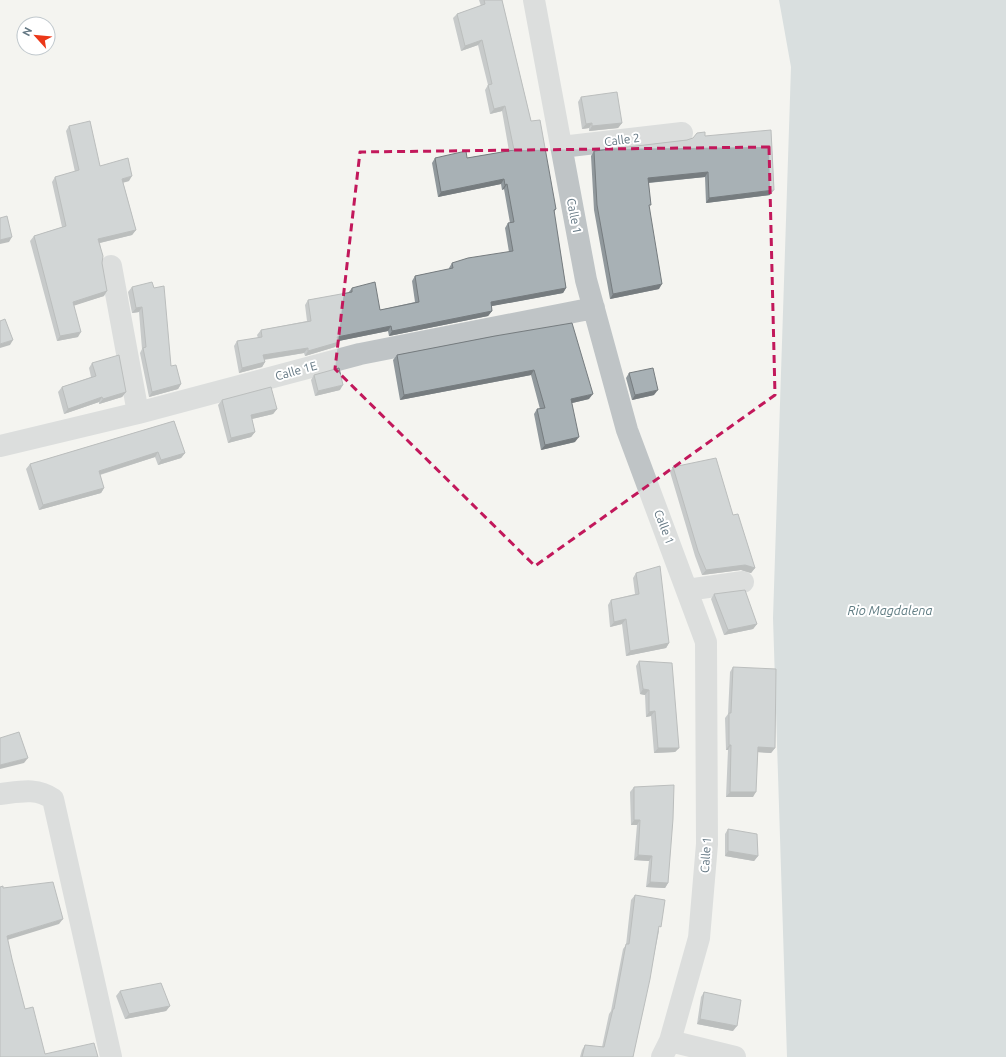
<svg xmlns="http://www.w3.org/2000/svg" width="1006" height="1057" viewBox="0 0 1006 1057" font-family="Ubuntu,sans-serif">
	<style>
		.water { fill: #b8c6ca }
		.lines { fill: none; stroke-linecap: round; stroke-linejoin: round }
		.minor { stroke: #bfc4c6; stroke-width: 22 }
		.wall { fill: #90989c }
		.shaded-wall { fill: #767c7f }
		.building { fill: #a8b1b5; stroke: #767c7f }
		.marked { fill: none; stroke: #c2185b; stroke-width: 3; stroke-dasharray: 8 5; stroke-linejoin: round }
		.labels { text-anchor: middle; stroke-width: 4; stroke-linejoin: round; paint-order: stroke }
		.street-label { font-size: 12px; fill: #627682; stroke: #fff }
		.water-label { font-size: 13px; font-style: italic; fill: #5d7a80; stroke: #fff }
	</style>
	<rect width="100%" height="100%" fill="#f4f4f0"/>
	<path class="water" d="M779 0H1006V1057H787L773 618 791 67Z"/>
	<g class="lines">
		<path class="minor" d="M534 0 586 280 627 430 706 642 707 844 699 938 670 1041 662 1057
			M561 147 682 133
			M111 266 138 413
			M0 446 138 413 360 354 594 308
			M687 590 743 582
			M0 794C19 792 36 787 53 799L111 1057
			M670 1041 735 1057"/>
	</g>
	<path class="wall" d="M479 0H502L531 121 556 209 554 212 566 288 563 293 491 306 492 311 488 316 389 336 388 331 338 341 339 342 335 347 305 356 304 353 264 360 265 362 262 367 239 373 234 346 237 341 258 338 257 335 261 330 307 321 305 305 308 300 348 293 352 288 380 310 415 302 412 281 415 276 449 269V268L452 263 509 252 505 228 508 223H510L504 189 502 190 501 184 438 197 432 163 435 158H467L509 151 502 111 490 114 485 90 488 85 478 45 461 51 453 18 457 14 481 6Z
		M581 97 622 123 618 128 589 131V128L582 129 578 102Z
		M69 126 100 166 129 181 123 182 136 230 132 235 100 243 102 263 104 296 74 305 78 337 57 341 30 241 34 236 62 227 52 182 55 177 75 172 66 131Z
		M705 136 774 190 770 195 706 203 705 177 649 183V208L659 289 610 299 594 210 591 156 594 151 687 140Z
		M132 287 171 366 181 384 178 389 149 397 140 353 142 349 139 312 132 313 128 292Z
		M495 336 589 399 572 403 575 442 541 450 534 414 537 409H540L531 375 400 400 393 360 397 355Z
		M92 363 126 392 122 397 99 404V402L64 414 58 392 62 387 91 377 89 368Z
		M629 373 654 395 632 400 626 378Z
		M314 375 340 390 315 396 311 380Z
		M222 400 277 409 273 414 252 419 255 432 251 437 228 443 218 405Z
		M174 421 185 453 181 458 158 465 155 457 100 475 104 488 101 493 39 510 26 469 30 464Z
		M673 467 733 515 755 568 751 573 741 570 702 575 695 556 670 472Z
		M636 573 669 643 666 648 626 656 622 624 610 627 608 605 611 600 635 594 633 578Z
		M714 594 757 624 753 629 724 635 711 599Z
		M639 661 679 748 675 752 654 753 651 716 646 717 645 695 640 694 636 666Z
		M733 667 775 748 771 753 758 752 753 797H726L728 750H726L725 718 728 714 730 672Z
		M634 787 668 883 665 888 646 887 649 861 634 860 637 825H631L630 792Z
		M728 829 758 856 754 861 725 856V834Z
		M635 895 659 931 633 1057H580L582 1050 585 1045 602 1047 609 1014 611 1011 623 949 626 945 631 900Z
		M120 991 170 1006 166 1011 125 1019 116 996Z
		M704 992 733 1031 697 1024 701 997Z"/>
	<path class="shaded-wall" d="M482 40 478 45 461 51 465 46Z
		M505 106 502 111 490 114 494 109Z
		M592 123 589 128 582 129 586 124Z
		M622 123 618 128 589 131 592 126Z
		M708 172 705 177 645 183 648 178Z
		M132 176 129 181 119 184 122 179Z
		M504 179 501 184 438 197 441 192Z
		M507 184 504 189 502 190 505 185Z
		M774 190 770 195 706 203 709 198Z
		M136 230 132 235 95 244 98 239Z
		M12 237 9 242 0 244V240Z
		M662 284 659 289 610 299 613 294Z
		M566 288 563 293 487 307 491 302Z
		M107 291 104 296 70 307 73 302Z
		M142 307 139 312 132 313 136 308Z
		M492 311 488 316 389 336 392 331Z
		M391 326 388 331 334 342 337 337Z
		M81 332 78 337 57 341 60 336Z
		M13 340 10 345 0 348V344Z
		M339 342 335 347 305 356 308 351Z
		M308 348 304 353 260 360 263 355Z
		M265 362 262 367 239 373 242 368Z
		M534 370 531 375 400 400 404 395Z
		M181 384 178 389 149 397 152 392Z
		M343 385 340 390 315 396 318 391Z
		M658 390 654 395 632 400 635 395Z
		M126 392 122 397 99 404 103 399Z
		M593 394 589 399 568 404 571 399Z
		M102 397 99 402 64 414 68 409Z
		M277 409 273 414 247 420 251 415Z
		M255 432 251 437 228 443 231 438Z
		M579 437 575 442 541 450 545 445Z
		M158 452 155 457 95 476 99 471Z
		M185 453 181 458 158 465 161 460Z
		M104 488 101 493 39 510 43 505Z
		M745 565 755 568 751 573 741 570 702 575 706 570Z
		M626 619 622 624 610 627 614 622Z
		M757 624 753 629 724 635 728 630Z
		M669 643 666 648 626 656 630 651Z
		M643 689 649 690 645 695 640 694Z
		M655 711 651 716 646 717 649 712Z
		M729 745H731L728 750H726Z
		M758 747 775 748 771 753 755 752Z
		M658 748H679L675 752 654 753Z
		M28 758 24 763 0 769V765Z
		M730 792H756L753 797H726Z
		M634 820H640L637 825H631Z
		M728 851 758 856 754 861 725 856Z
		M638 855 652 856 649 861 634 860Z
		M650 882 668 883 665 888 646 887Z
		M63 919 59 924 4 941 7 936Z
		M170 1006 166 1011 125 1019 129 1014Z
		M700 1019 737 1026 733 1031 697 1024Z"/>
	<path class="building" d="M484 0H502L531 121 540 120 556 209 554 210 566 288 491 302 492 311 392 331 391 326 337 337 339 342 308 351V348L263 355 265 362 242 368 237 341 262 337 261 330 311 321 308 300 352 292V288L375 282 380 310 419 302 415 276 453 268 452 263 468 258 513 251 508 223 514 222 507 184 505 185 504 179 441 192 435 158 466 151 467 158 514 150 505 106 494 109 488 85 492 84 482 40 465 46 457 14 485 4Z
		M617 92 622 123 592 126V123L586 124 581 97Z
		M90 121 100 166 128 158 132 176 122 179 136 230 98 239 103 256 102 263 107 291 73 302 81 332 60 336 34 236 66 226 55 177 79 170 69 126Z
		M771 130 774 190 709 198 708 172 648 178 651 205H649L662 284 613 294 597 205 594 151 687 140 693 138 697 133 705 132V136Z
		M7 216 12 237 0 240V218Z
		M152 282 154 288 164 286 171 366 176 365 181 384 152 392 143 348 146 347 142 307 136 308 132 287Z
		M5 319 13 340 0 344V321Z
		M572 323 593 394 571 399 579 437 545 445 537 409 545 408 534 370 404 395 397 355 495 336Z
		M119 355 126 392 103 399 102 397 68 409 62 387 96 376 92 363Z
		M339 368 343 385 318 391 314 375Z
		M653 368 658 390 635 395 629 373Z
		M271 387 277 409 251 415 255 432 231 438 222 400Z
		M174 421 185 453 161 460 158 452 99 471 104 488 43 505 30 464Z
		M716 458 733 515 738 514 755 568 745 565 706 570 698 551 673 467Z
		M660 566 669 643 630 651 626 619 614 622 611 600 639 594 636 573Z
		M745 590 757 624 728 630 714 594Z
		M639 661 672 663 679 748H658L655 711 649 712V690L643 689Z
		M733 667 776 669 775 748 758 747 756 792H730L731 745H729V713H731Z
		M19 732 28 758 0 765V738Z
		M674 785 673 819 668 883 650 882 652 856 638 855 640 820H634V787Z
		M728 829 757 834 758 856 728 851Z
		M53 882 63 919 7 936 12 959 25 1009 33 1007 45 1054 94 1043 98 1057H0V887L3 886V888Z
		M635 895 665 900 661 927 659 926 650 979 633 1057H582L585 1045 604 1047 613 1009H614L626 944H629Z
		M161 983 170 1006 129 1014 120 991Z
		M704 992 741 1000 737 1026 700 1019Z"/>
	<path d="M0 0H1006V1057H0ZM769 147 775 395 535 566 335 369 360 152Z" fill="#f4f4f0" fill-opacity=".55" fill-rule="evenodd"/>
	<path class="marked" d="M769 147 775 395 535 566 335 369 360 152Z"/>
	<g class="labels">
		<g class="street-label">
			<text transform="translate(622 140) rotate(-7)" y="4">Calle 2</text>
			<text transform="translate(574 216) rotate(79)" y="4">Calle 1</text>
			<text transform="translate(296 371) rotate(-15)" y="4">Calle 1E</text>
			<text transform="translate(664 527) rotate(69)" y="4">Calle 1</text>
			<text transform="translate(706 855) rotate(-86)" y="4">Calle 1</text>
		</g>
		<g class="water-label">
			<text x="890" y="615">Rio Magdalena</text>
		</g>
	</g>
	<g transform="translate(36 36) rotate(297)"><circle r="19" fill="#ffffff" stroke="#c0c8cd"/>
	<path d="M0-3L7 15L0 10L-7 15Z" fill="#eb3819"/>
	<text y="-6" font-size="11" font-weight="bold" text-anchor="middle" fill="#627682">N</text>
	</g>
</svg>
